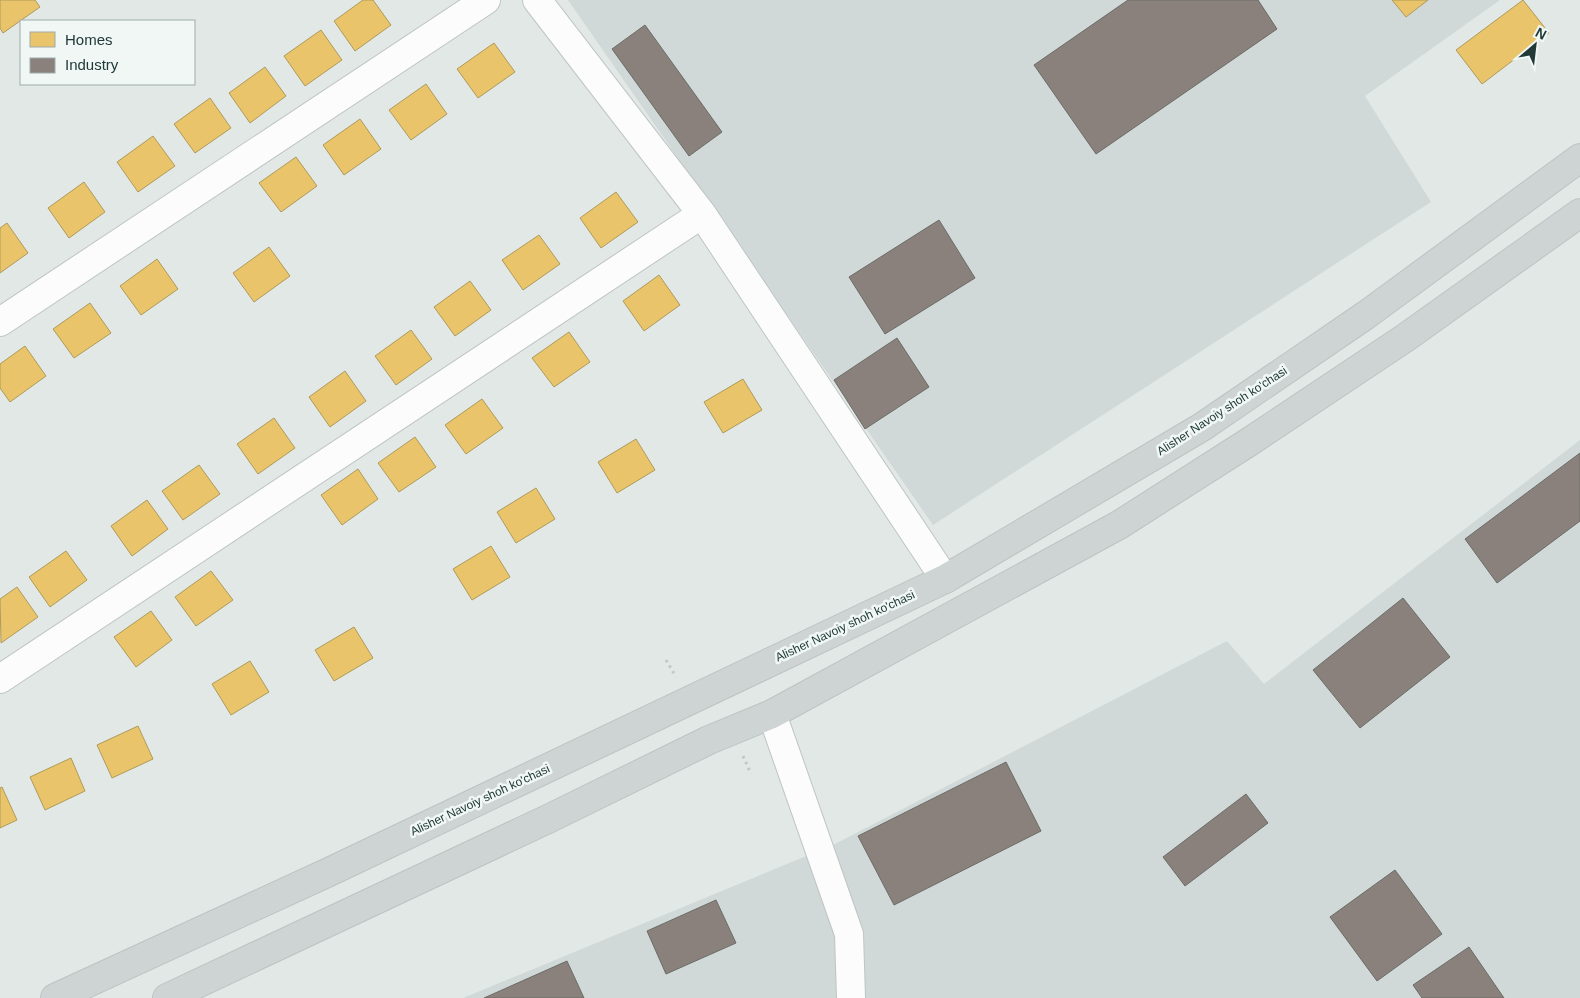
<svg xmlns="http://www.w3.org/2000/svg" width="1580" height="998" viewBox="0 0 1580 998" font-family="Arial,sans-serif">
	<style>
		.built { fill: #d0d9d7 }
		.homes { fill: #e9c46a; stroke: #ad9b5b }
		.industry { fill: #8a817c; stroke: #6a6c67 }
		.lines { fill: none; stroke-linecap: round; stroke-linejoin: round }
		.minor-casing { stroke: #bfc5c3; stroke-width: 30 }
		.major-casing { stroke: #bcc4c3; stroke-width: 30 }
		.path { stroke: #c0c8c7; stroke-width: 3; stroke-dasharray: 2.5 4; stroke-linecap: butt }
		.minor { stroke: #fbfcfb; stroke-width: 28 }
		.major { stroke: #cdd4d3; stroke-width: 28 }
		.labels { text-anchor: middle; stroke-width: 5; stroke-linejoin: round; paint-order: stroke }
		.street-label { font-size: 12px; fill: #213a37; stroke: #f0f7f5 }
	</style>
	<rect width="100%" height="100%" fill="#e2e8e6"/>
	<path class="built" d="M568 0H1500L1365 96 1431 202 933 525Z
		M1580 440V998H463L833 845 1227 641 1264 684Z"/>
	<path class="homes" d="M0 0H35L40 7 3 33 0 28Z
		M363 0H373L391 25 355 51 334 21Z
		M1392 0H1428L1406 17Z
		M1523 0 1549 33 1482 84 1456 50Z
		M321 30 342 60 305 86 284 56Z
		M494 43 515 72 478 98 457 69Z
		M265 67 286 96 250 123 229 93Z
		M426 84 447 114 411 140 389 110Z
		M210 98 231 128 195 153 174 124Z
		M360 119 381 149 344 175 323 145Z
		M153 136 175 166 138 192 117 162Z
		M296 157 317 186 281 212 259 183Z
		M84 182 105 212 69 238 48 208Z
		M616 192 638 222 601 248 580 218Z
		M7 223 28 253 0 273V228Z
		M539 235 560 264 523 290 502 260Z
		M269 247 290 276 254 302 233 273Z
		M157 259 178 289 141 315 120 286Z
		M659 275 680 305 644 331 623 301Z
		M470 281 491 310 455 336 434 307Z
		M90 303 111 333 74 358 53 329Z
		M411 330 432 359 396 385 375 356Z
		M569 332 590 362 554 387 532 358Z
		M25 346 46 376 10 402 0 388V364Z
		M345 371 366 401 330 427 309 397Z
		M743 379 762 410 723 433 704 402Z
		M482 399 503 428 466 454 445 425Z
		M274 418 295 448 258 474 237 444Z
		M415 437 436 467 399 492 378 463Z
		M636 439 655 470 617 493 598 462Z
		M199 465 220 494 183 520 162 491Z
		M358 469 378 499 342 525 321 495Z
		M536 488 555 519 516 543 497 512Z
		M147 500 168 529 132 556 111 526Z
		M491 546 510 577 472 600 453 569Z
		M66 551 87 580 50 607 29 577Z
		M211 571 233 600 196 626 175 597Z
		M17 587 38 617 1 643 0 599Z
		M151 611 172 640 136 667 114 637Z
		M354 627 373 658 334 681 315 650Z
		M250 661 269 692 231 715 212 684Z
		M138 726 153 759 112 778 97 745Z
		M71 758 85 791 45 810 30 777Z
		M2 787 17 820 0 828V788Z"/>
	<path class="industry" d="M1128 0H1258L1277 29 1096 154 1034 65Z
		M645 25 722 132 689 156 612 49Z
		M939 220 975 278 885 334 849 277Z
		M897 338 929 387 865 429 834 380Z
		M1580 453V521L1497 583 1465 539Z
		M1403 598 1450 657 1360 728 1313 670Z
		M1006 762 1041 831 894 905 858 836Z
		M1246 794 1268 823 1185 886 1163 857Z
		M1395 870 1442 934 1377 981 1330 917Z
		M716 900 736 943 666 974 647 931Z
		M1469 947 1504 998H1422L1413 985Z
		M567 961 584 998H484Z"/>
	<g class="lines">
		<g class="minor-casing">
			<path id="minor" d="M537 0 702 214 945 579
				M0 322 486 0
				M0 679 702 214
				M772 714 849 934 851 998"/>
		</g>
		<g class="major-casing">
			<path id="major" d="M55 998 329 872 945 579 1202 427 1366 315 1580 158
				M167 998 548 819 709 740 772 714 1119 525 1249 442 1405 338 1580 213"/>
		</g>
		<path class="path" d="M666 660 676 677
			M743 756 751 774"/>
		<use href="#minor" class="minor"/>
		<use href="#major" class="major"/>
	</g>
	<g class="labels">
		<g class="street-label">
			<text transform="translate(1222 411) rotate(-33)" y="4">Alisher Navoiy shoh ko'chasi</text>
			<text transform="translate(845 626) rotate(-25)" y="4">Alisher Navoiy shoh ko'chasi</text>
			<text transform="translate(480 800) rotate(-25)" y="4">Alisher Navoiy shoh ko'chasi</text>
		</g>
	</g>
	<rect x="20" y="20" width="175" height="65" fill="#f0f7f5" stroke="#9daba9"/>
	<rect x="30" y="32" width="25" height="15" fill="#e9c46a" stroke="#9daba9"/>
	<text x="65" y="45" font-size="15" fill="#213a37">Homes</text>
	<rect x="30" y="58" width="25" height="15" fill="#8a817c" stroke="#9daba9"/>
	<text x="65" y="70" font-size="15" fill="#213a37">Industry</text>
	<g transform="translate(1535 45) rotate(28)" stroke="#f0f7f5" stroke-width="4" paint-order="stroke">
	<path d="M0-4L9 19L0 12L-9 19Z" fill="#213a37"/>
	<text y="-8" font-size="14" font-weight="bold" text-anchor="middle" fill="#213a37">N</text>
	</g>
</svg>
